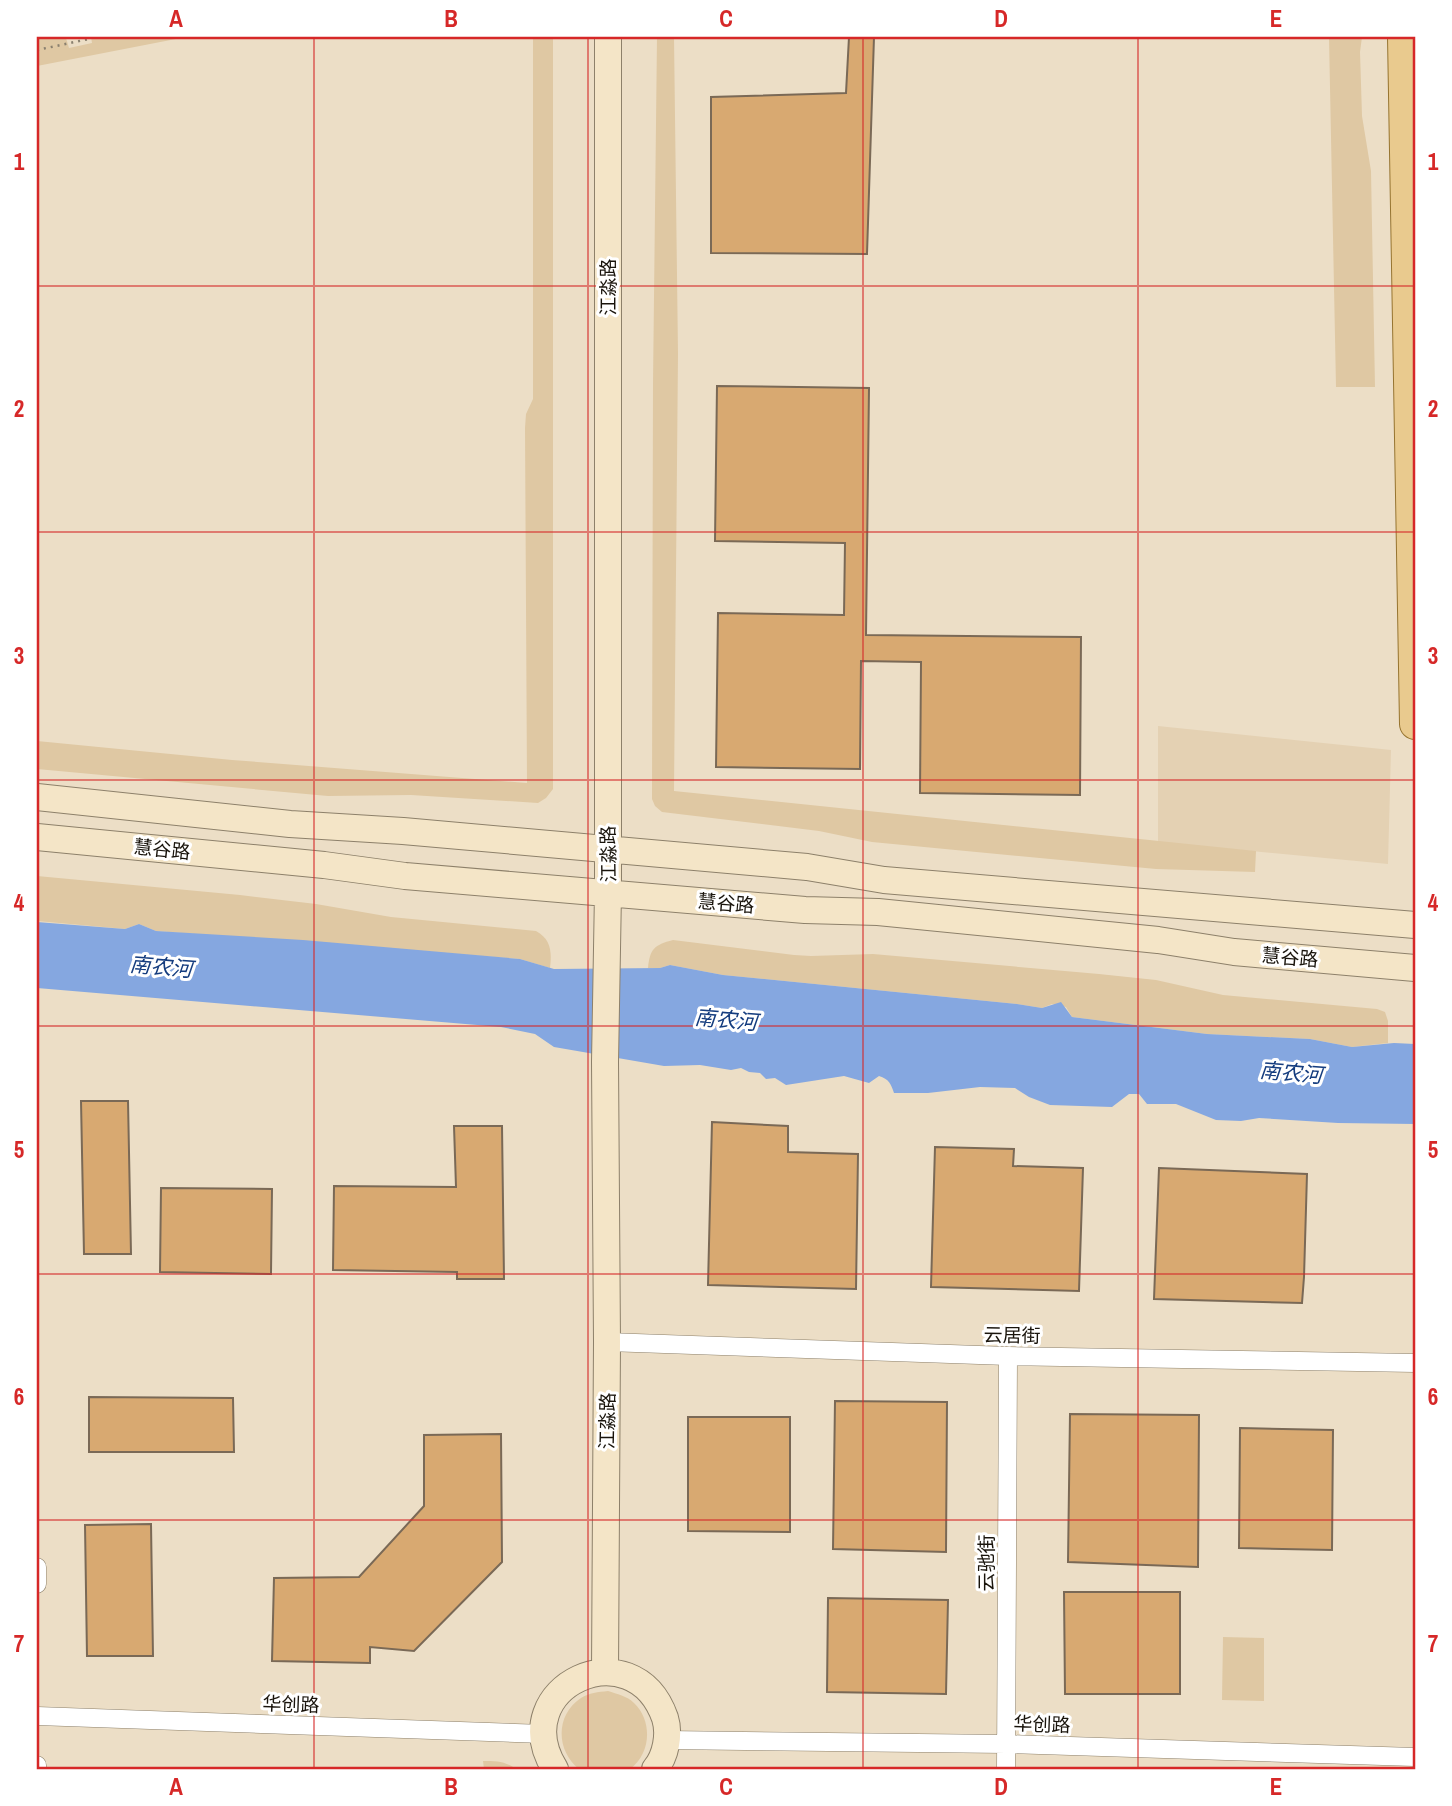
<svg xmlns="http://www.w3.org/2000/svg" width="1452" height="1806" viewBox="0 0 1452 1806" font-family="'Archivo Narrow','Noto Sans SC',sans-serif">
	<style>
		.built { fill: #e4d1b3 }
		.green { fill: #dfc8a3 }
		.water { fill: #85a7e0 }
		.building { fill: #d8a971; stroke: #7a6956; stroke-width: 2 }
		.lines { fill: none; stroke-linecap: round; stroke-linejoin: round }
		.street-casing { stroke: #8d806a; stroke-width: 19 }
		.secondary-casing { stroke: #8d806a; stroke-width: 28 }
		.primary-casing { stroke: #967430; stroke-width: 32 }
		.path { stroke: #8a806f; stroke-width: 2.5; stroke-dasharray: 2 5; stroke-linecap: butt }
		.street { stroke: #fff; stroke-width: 18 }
		.secondary { stroke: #f4e5c7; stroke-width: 26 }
		.primary { stroke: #e9ca8e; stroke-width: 30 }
		.grid { fill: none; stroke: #d62828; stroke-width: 2; stroke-opacity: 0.55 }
		.labels { text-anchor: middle; stroke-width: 6; stroke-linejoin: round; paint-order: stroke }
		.street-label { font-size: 19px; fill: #19140c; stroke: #fff }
		.water-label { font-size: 21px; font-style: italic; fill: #153d7f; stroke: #fff }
		.neatline { fill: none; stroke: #d62828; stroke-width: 2.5 }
		.grid-label { font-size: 23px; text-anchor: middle; font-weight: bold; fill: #d62828 }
	</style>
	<rect width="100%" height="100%" fill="#ecdec6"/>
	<path class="built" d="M1158 726 1391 750 1388 864 1158 842Z"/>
	<path class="green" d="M37 37H70L66 38 69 48 92 43 91 37H186L37 66Z
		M533 37H553V789L546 798 538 803 411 795 328 796 37 769V741L232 760 527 783 525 428 526 414 533 399Z
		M657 37H674L678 354 674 791 1256 851 1255 872 1156 869 872 842 819 831 662 812 655 806 652 799 653 384Z
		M1329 37H1362L1360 52 1362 116 1371 171 1375 387H1336Z
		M37 876 240 895 316 904 391 917 536 931C551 939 552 952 550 968L520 959 156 931 139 924 125 929 37 921Z
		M673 940 794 955 811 956 873 954 1099 974 1156 980 1223 995 1377 1009 1385 1012 1388 1021V1043L1352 1047 1310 1039 1207 1034 1072 1017 1066 1007 1052 1004 1042 1008 1017 1004 723 975 670 965 660 968H648C650 949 654 945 673 940Z
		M1223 1637 1264 1638V1701L1222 1700Z
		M608 1691C617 1694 627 1696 634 1703 653 1721 651 1754 630 1769H579C556 1751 555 1715 581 1698 589 1693 598 1692 608 1691Z
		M483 1761C496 1761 505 1761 516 1769H484Z"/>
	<path class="water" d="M37 922 125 929 139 924 156 931 303 940 520 959 554 969 660 968 670 965 723 975 1017 1004 1042 1008 1061 1002 1072 1017 1207 1034 1310 1039 1352 1047 1394 1043 1415 1044V1124L1338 1123 1259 1118 1241 1121 1216 1120 1176 1104H1147L1139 1094H1129L1112 1107 1050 1105 1029 1097 1015 1088 980 1087 928 1093H894C891 1084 889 1079 879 1076L869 1083 844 1076 786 1085 775 1078 766 1079 760 1073 749 1072 741 1068 731 1070 700 1065 664 1066 554 1047 535 1034 501 1027 37 988Z"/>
	<path class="building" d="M849 37H874L867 254 711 253V97L846 93Z
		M717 386 869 388 866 635 1081 637 1080 795 920 793 921 662 861 661 860 769 716 767 718 613 844 615 845 543 715 541Z
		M81 1101H128L131 1254H84Z
		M712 1122 788 1126V1152L858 1154 856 1289 708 1285Z
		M454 1126H502L504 1279H457V1272L333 1270 334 1186 456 1187Z
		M935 1147 1014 1149 1013 1166 1083 1168 1079 1291 931 1287Z
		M1159 1168 1307 1174 1304 1277 1302 1303 1154 1299Z
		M161 1188 272 1189 271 1274 160 1272Z
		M89 1397 233 1398 234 1452H89Z
		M835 1401 947 1402 946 1552 833 1549Z
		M1070 1414 1199 1415 1198 1567 1068 1562Z
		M688 1417H790V1532L688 1531Z
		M1240 1428 1333 1430 1332 1550 1239 1548Z
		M501 1434 502 1562 414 1651 370 1647V1663L272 1661 274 1578 359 1577 424 1506V1435Z
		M151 1524 153 1656H87L85 1525Z
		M1064 1592H1180V1694H1065Z
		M828 1598 948 1600 946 1694 827 1692Z"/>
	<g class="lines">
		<g class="street-casing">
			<path id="street" d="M607 1342 1008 1356 1415 1363
				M37 1567V1584
				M37 1716 544 1734
				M666 1740 1006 1744 1415 1757
				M37 1765V1769
				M1006 1769 1008 1356"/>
		</g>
		<g class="secondary-casing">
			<path id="secondary" d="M37 797 290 824 403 831 807 867 884 880 1415 925
				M37 837 324 865 405 876 805 910 878 912 1158 940 1234 952 1415 968
				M605 1672 607 1342 605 1062 608 892V37
				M555 1769C504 1687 633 1627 665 1718 670 1734 666 1756 655 1769"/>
		</g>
		<g class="primary-casing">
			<path id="primary" d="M1403 37 1415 724"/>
		</g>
		<path class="path" d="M37 50 89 39"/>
		<use href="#street" class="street"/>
		<use href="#secondary" class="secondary"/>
		<use href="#primary" class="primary"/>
	</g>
	<path class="grid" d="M314 37V1769M588 37V1769M863 37V1769M1138 37V1769M37 286H1415M37 532H1415M37 780H1415M37 1026H1415M37 1274H1415M37 1520H1415"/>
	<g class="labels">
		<g class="street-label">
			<text transform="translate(608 287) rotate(-90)" y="7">江淼路</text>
			<text transform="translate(162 849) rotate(6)" y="7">慧谷路</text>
			<text transform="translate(608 854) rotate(-91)" y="7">江淼路</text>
			<text transform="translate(726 903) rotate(5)" y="7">慧谷路</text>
			<text transform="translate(1290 957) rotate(5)" y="7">慧谷路</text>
			<text transform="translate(1012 1335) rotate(1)" y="7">云居街</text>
			<text transform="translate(607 1421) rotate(-89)" y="7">江淼路</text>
			<text transform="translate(986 1563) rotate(-90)" y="7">云驰街</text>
			<text transform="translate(291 1704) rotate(2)" y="7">华创路</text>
			<text transform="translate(1042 1724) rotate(2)" y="7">华创路</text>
		</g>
		<g class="water-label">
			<text transform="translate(161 967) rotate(5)" y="7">南农河</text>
			<text transform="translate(726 1020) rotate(5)" y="7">南农河</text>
			<text transform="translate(1291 1073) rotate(5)" y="7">南农河</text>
		</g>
	</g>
	<rect width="1452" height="1806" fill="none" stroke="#ffffff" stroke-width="77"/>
	<rect x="38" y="38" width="1376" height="1730" class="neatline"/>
	<g class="grid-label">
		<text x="176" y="27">A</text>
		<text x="451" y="27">B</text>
		<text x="726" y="27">C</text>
		<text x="1001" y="27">D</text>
		<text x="1276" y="27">E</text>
		<text x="19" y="170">1</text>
		<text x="1433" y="170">1</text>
		<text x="19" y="417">2</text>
		<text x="1433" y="417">2</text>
		<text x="19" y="664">3</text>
		<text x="1433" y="664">3</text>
		<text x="19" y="911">4</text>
		<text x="1433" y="911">4</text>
		<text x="19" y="1158">5</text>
		<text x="1433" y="1158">5</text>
		<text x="19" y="1405">6</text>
		<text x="1433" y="1405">6</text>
		<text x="19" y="1652">7</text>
		<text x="1433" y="1652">7</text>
		<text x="176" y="1795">A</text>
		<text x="451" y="1795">B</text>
		<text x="726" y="1795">C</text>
		<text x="1001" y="1795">D</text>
		<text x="1276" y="1795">E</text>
	</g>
</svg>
